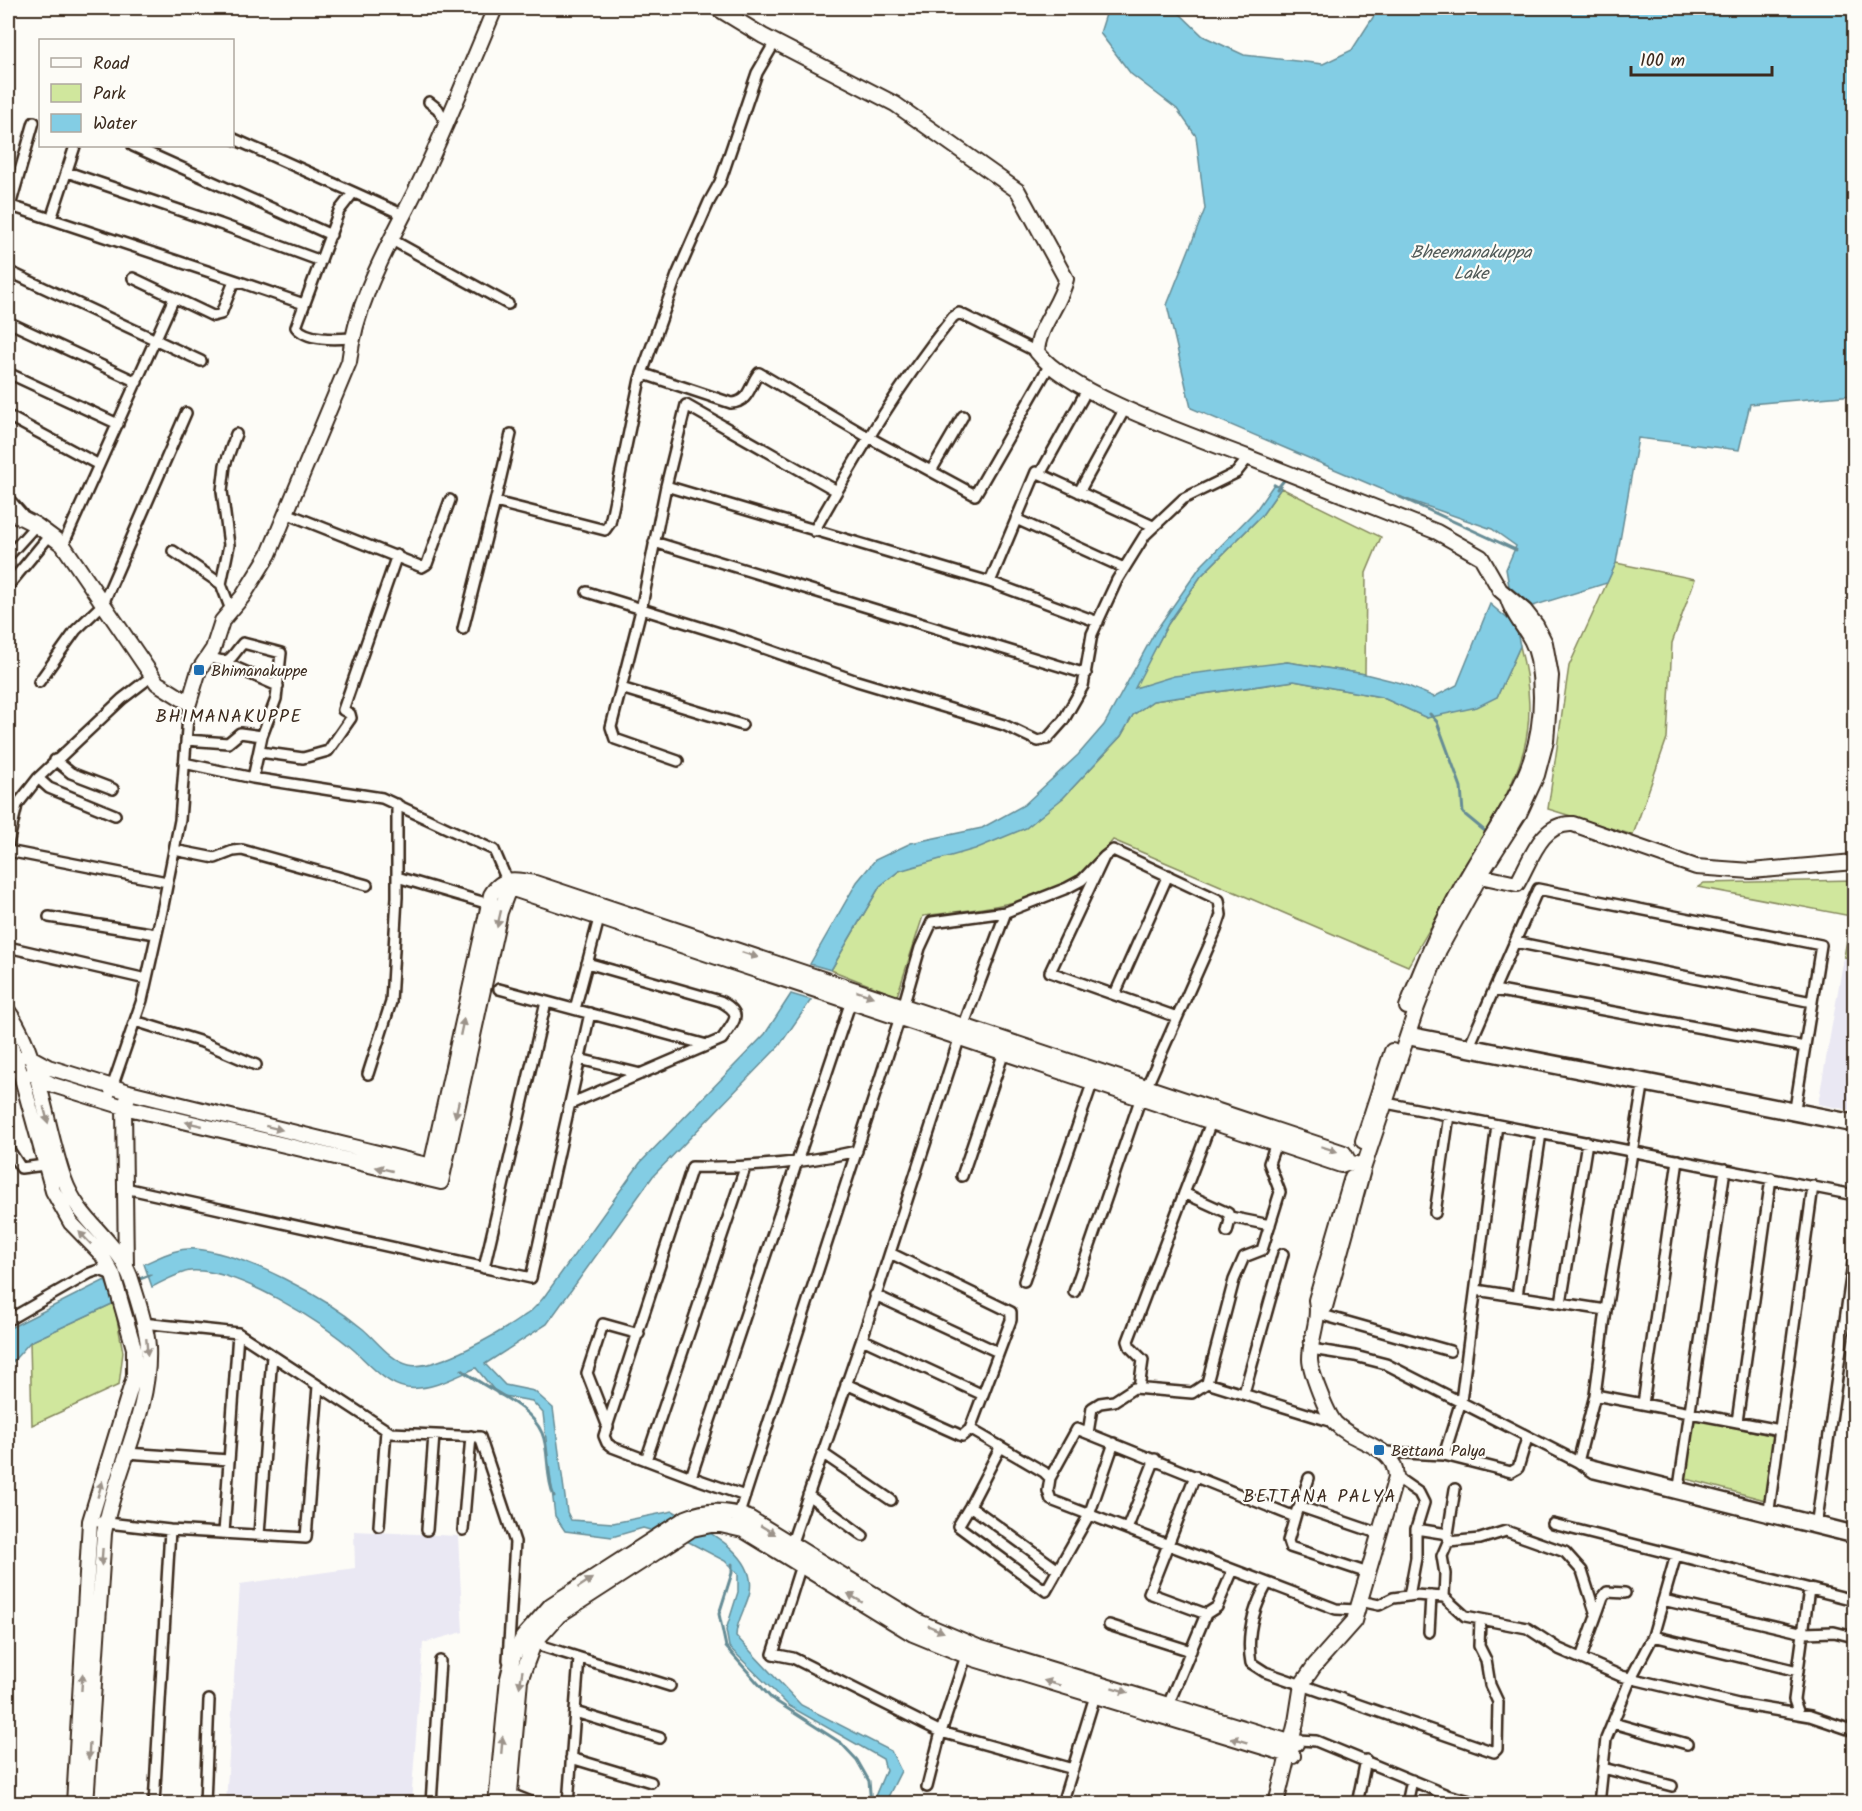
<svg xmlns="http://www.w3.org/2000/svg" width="1862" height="1811" viewBox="0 0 1862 1811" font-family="Kalam,sans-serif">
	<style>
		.built { fill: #eae8f3 }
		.green { fill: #d0e79d; stroke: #86885e; stroke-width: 1.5 }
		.water { fill: #83cde4; stroke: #668c95; stroke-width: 1.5 }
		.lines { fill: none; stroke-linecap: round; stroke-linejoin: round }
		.stream { stroke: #668c95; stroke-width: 3 }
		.street-casing { stroke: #3b2a1e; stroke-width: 14 }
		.secondary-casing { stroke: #3b2a1e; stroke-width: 18 }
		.street { stroke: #fdfcf7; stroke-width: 9 }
		.secondary { stroke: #fdfcf7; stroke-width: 14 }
		.oneway { fill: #9c938a }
		.poi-dot { fill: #1f6fb2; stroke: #fdfcf7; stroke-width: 2 }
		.labels { text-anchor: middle; stroke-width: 4.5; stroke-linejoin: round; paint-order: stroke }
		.poi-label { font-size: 16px; fill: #3b2a1e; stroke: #fdfcf7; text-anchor: start }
		.water-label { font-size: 18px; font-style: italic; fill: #515b59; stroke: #fdfcf7 }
		.neighbourhood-label { font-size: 18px; letter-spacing: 1.5px; fill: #3b2a1e; stroke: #fdfcf7 }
	</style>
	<rect width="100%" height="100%" fill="#fdfcf7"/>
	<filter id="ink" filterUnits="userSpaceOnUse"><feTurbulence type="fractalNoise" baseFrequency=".0167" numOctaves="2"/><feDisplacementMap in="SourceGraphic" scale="12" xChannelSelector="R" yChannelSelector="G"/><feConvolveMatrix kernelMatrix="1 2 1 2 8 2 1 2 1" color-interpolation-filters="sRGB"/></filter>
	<g filter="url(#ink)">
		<path class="built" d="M1844 957 1854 958V1111L1818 1104Z
			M354 1531 458 1536 463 1632 423 1643 411 1803H226L240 1584 355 1568Z"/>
		<path class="green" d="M1281 488 1381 537 1366 573 1365 674 1287 662 1134 688 1168 624 1201 576 1262 515Z
			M1616 563 1695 579 1672 643 1667 738 1633 835 1548 809 1569 666Z
			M1520 646C1544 739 1517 777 1473 854 1451 891 1430 929 1408 966L1113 840C1105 849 1098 859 1088 867 1043 905 979 909 923 916L897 996 831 970 880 886 899 871 1063 798 1121 736 1133 715 1153 701 1294 681 1381 697 1427 718 1497 697Z
			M1854 880V958L1844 957 1851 916 1698 887 1704 883Z
			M114 1303 123 1352 119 1385 32 1425 30 1342Z
			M1693 1418 1774 1436 1765 1500 1683 1478Z"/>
		<path class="water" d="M1108 8H1174L1203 36 1244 55 1323 64 1352 50 1379 8H1854V395L1750 404 1739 450 1638 438 1616 563 1607 583 1533 606 1509 586 1506 569 1516 546 1492 529 1400 497 1191 408 1167 305 1205 209 1196 136 1177 109 1131 74 1100 33Z
			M1274 484 1281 488 1262 515 1201 576 1168 624 1135 688 1174 676 1287 662 1365 674 1401 683 1434 697 1457 685 1490 604 1516 626 1520 646 1497 697 1477 707 1427 718 1381 697 1294 681 1153 701 1133 715 1121 736 1063 798 1026 828 975 849 899 871 880 886 831 970 810 964 857 882 875 860 911 843 982 828 1024 805 1078 755 1104 725 1155 632 1200 567 1256 510Z
			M791 994 811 1000 779 1046 653 1176 547 1324 485 1364 505 1385 534 1391 553 1408 567 1512 571 1520 613 1523 673 1511C700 1528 757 1552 750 1591 747 1607 736 1620 736 1636L801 1705 891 1751 901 1771 885 1803H874L873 1801 886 1770 883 1759 789 1706 729 1647 726 1630 738 1592V1574L725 1561 685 1540 643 1528 612 1537 565 1531 555 1516 543 1413 532 1401 498 1395 476 1368C455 1377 431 1391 407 1388 387 1385 369 1364 355 1351 322 1322 236 1267 190 1271 177 1273 163 1282 152 1287L144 1264C160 1257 177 1247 196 1249 248 1255 322 1295 363 1329 376 1340 391 1361 409 1365 436 1371 501 1332 524 1316 532 1312 538 1304 544 1297L640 1163 765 1034Z
			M105 1280 114 1303 30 1342 8 1367V1329Z"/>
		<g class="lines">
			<path class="stream" d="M1277 489 1285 479
				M1400 497 1516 550
				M1430 714 1437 722 1461 787 1463 813 1486 832
				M137 1280 150 1275
				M462 1370C486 1390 529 1403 542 1433 550 1452 545 1476 554 1496
				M732 1564V1573L719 1614 726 1647 771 1698 841 1743 857 1760 869 1781 871 1804"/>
			<g class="street-casing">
				<path id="street" d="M429 102 438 109 446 123
					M232 138 404 215
					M75 146 51 219 240 282
					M133 146 331 235
					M67 172 220 224 321 261
					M8 205 51 219
					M10 206 34 122
					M392 240 508 304
					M8 271 201 361
					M133 278 213 316 221 314 233 284 240 282 304 304
					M8 322 137 382
					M352 338C336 339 307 341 296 327L339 211 353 193
					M8 373 118 424
					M640 379 677 275 709 202 720 182 757 73 775 42
					M8 416 99 465
					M511 434 495 502 605 530 610 523 640 379 647 375 731 403C750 402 749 385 759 373L868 437 975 495 1049 366
					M931 471 963 416
					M1040 474 1083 397
					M666 486 990 582 1098 622
					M1079 492 1122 414
					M8 498 22 514
					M286 513 422 567 427 564 450 500
					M1016 519 1124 568
					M814 531C858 454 897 387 953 317L959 313 1037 352
					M654 542 1086 674
					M63 545 174 298
					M173 551 221 584
					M8 556 36 525
					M990 582 1036 472 1153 526
					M8 586 50 535
					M587 592 732 637 857 681 1004 725 1038 741 1047 739 1063 721 1083 686 1092 634 1117 580 1145 535 1183 499 1236 473 1248 458
					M231 610 221 584 229 545 222 491 225 465 236 434
					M463 629 495 502
					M208 657C232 665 228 660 243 643L281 653 276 699 262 736 253 778
					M225 663 278 686
					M39 682 76 630 103 604 186 413
					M621 688 742 725
					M186 740 228 743 240 733 262 736
					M260 752 303 758 328 751 351 718 350 714 343 710 397 555
					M55 760 71 773 113 789
					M678 761 615 739 611 727 641 610 666 486 686 405 837 491
					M184 763 253 778 382 798 494 850 509 885
					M38 778 49 788 115 815
					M8 844 17 805 38 778 122 699 152 676
					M174 850 215 858 233 851 242 850 367 885
					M8 851 167 882
					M397 877 489 904
					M49 917 156 934
					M1515 942 1812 1002
					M8 947 146 979
					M499 989 707 1045
					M1494 990 1805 1047
					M1115 994 1168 875
					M903 1007 920 948 932 922 1006 912
					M575 1009 600 915
					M135 1021 202 1042 256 1065
					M1408 1032 1854 1120
					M1405 1039 1854 1127
					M1467 1051 1538 889 1821 945 1794 1115
					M579 1059 641 1074
					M368 1074 391 1002 397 897V804
					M1146 1088 1216 930 1221 915 1219 900 1113 850 1104 857 1050 972 1177 1017
					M107 1102 142 1000 162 911 180 820 189 703
					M1386 1103 1854 1195
					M570 1104 722 1039C735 1020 744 1014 720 1001L587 963
					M8 1148 21 1168 45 1165
					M962 1176 1004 1052
					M125 1188 531 1278 590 1013
					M1184 1193 1228 1213 1230 1220 1227 1232
					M1435 1213 1449 1115
					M1230 1217 1270 1225
					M890 1253 1011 1312V1320L970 1429
					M484 1268 546 1002
					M1024 1281 1093 1081
					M1476 1290 1606 1310
					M1074 1292 1141 1097
					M875 1295 998 1352
					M1517 1296 1541 1133
					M1561 1303 1587 1142
					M1319 1314 1450 1351
					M8 1320 90 1273 99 1270 113 1275
					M142 1323 238 1333 391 1433 480 1437 515 1542 508 1660
					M862 1339 981 1394
					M1311 1349 1355 1356 1386 1364 1578 1462 1594 1473 1854 1538
					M1207 1383 1234 1280 1244 1257 1262 1250 1280 1192 1269 1163 1276 1143
					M846 1384 962 1436 970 1429 1044 1472 1050 1478 1048 1491 1051 1500 1336 1609 1357 1610
					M1139 1388 1143 1360 1130 1347 1128 1341 1213 1117
					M1244 1393 1283 1254
					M1595 1395 1780 1430
					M1643 1404 1678 1160
					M1737 1422 1771 1178
					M608 1427 587 1373 603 1324 639 1334
					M1088 1433 1092 1408 1100 1403 1114 1401 1134 1388 1192 1393 1207 1383 1333 1422
					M1000 1448 970 1506 1058 1570
					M1385 1452 1444 1455 1511 1472 1518 1468 1527 1438
					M126 1453 229 1460
					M822 1453 891 1500
					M1444 1455 1461 1401 1497 1125
					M646 1460 745 1168
					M1578 1462 1595 1395 1606 1310 1644 1080
					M1584 1463 1854 1531
					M1195 1476 1149 1593 1206 1614
					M691 1477 612 1447 607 1443 604 1436 692 1167C749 1168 801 1164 857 1151
					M1396 1477 1419 1493 1424 1503 1416 1529 1448 1534V1542L1442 1556 1445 1574 1444 1597
					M1050 1478 1077 1429 1295 1517 1297 1510 1301 1507 1380 1534
					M1678 1494 1725 1169
					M808 1495 863 1536
					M745 1496 691 1477 851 1001
					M970 1506 958 1526 1046 1591 1089 1515 1114 1443
					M1299 1508 1309 1478
					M1295 1517 1288 1541 1290 1547 1368 1573
					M1768 1517 1813 1186
					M737 1520 900 1017
					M90 1521 170 1530 306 1538 318 1386
					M1553 1524 1854 1600
					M379 1526 386 1430
					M1816 1527 1854 1256
					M1127 1529 1155 1459
					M427 1530 434 1435
					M463 1530 471 1436
					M224 1533 238 1333
					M1448 1534 1455 1489
					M259 1535 272 1355
					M1448 1542 1480 1539 1506 1531 1565 1552 1582 1571 1596 1615
					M790 1548 862 1339 963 1027 1006 912 1067 888 1082 880 1104 857
					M801 1565 773 1654 793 1658 941 1732 1073 1769
					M1267 1584C1253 1609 1246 1635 1251 1663L1265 1672 1494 1752 1497 1749 1498 1702 1490 1685 1486 1660 1479 1646 1480 1620
					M1409 1596 1416 1558V1529
					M1663 1600 1804 1633 1834 1632 1854 1637
					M1360 1601 1379 1605 1393 1598 1415 1595 1444 1597 1465 1616 1527 1628 1559 1649 1621 1676 1738 1704 1810 1716 1854 1731
					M1109 1625 1191 1651
					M1429 1632 1431 1596
					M1653 1636 1798 1671
					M529 1642 670 1686
					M1581 1658 1603 1597 1607 1592 1625 1593
					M1166 1710 1206 1614 1217 1607 1233 1570
					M575 1712 660 1738
					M1799 1714 1794 1700 1809 1589
					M1613 1723 1687 1744
					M1299 1740 1316 1741 1447 1795 1482 1804
					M571 1758 651 1782
					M1603 1768 1672 1786
					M927 1787 941 1732 966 1656
					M506 1792 536 1804
					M154 1804 170 1530
					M205 1804 209 1700
					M431 1804 440 1661
					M568 1804 579 1658
					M1062 1804 1095 1696
					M1357 1804 1366 1760
					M1407 1804 1412 1780
					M1599 1804 1606 1739 1631 1678 1653 1636 1676 1555"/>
			</g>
			<g class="secondary-casing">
				<path id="secondary" d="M717 8 763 36 895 104 1018 191 1066 279C1061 305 1038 326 1037 352 1071 395 1193 436 1247 457 1311 482 1374 507 1437 532L1481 557 1500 590 1525 611 1536 625 1545 643 1551 676 1546 741 1537 775 1519 814 1484 869 1439 950 1417 1007 1364 1166 1325 1307 1319 1314
					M8 511 36 525 63 545 157 683 189 703 199 670 213 649 222 621 243 596 269 554 349 362C357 291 398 231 427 167 451 115 473 61 495 8
					M1480 876 1517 884C1531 860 1541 822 1573 824L1696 867 1751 871 1854 862
					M1407 1007C1425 959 1446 912 1473 867 1517 794 1552 751 1538 659 1533 633 1515 622 1508 599
					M8 1011C39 1052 46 1130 64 1179 79 1222 115 1238 130 1276 136 1294 147 1328 148 1347 151 1412 115 1470 104 1533L86 1804
					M8 1038 21 1075 53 1191 71 1223 102 1255 113 1275 134 1348V1377L90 1521 74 1804
					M26 1055 48 1067 129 1092 431 1166
					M32 1074 53 1085 124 1107 441 1182
					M1363 1141 1392 1051
					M441 1182 431 1166 491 895C502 876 516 879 535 883L1344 1153 1349 1162 1364 1166
					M441 1182 500 912 508 891 513 889 1341 1165 1349 1162
					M126 1269 124 1107 127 1100
					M496 1804 508 1678 513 1657 523 1637 551 1605 686 1518C707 1509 728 1510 749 1518L919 1622 978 1647 1296 1744
					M509 1804 520 1680 534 1643 559 1615 692 1529 716 1524 743 1530 913 1634 974 1659 1293 1756
					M1276 1804 1296 1722 1302 1684 1315 1665 1354 1621 1396 1477C1395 1444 1356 1445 1335 1423 1327 1414 1310 1371 1310 1359 1310 1338 1320 1321 1316 1300L1352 1177"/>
			</g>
			<use href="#street" class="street"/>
			<use href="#secondary" class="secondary"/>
		</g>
		<defs><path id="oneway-solid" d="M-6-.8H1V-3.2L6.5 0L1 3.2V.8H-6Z" transform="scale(1.5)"/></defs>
		<g class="oneway">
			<use href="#oneway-solid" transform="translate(499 919) rotate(103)"/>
			<use href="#oneway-solid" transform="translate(750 955) rotate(18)"/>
			<use href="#oneway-solid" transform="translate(865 994) rotate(19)"/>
			<use href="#oneway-solid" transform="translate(462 1027) rotate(-78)"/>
			<use href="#oneway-solid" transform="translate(457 1109) rotate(103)"/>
			<use href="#oneway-solid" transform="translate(46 1115) rotate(75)"/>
			<use href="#oneway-solid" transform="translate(194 1124) rotate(-167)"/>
			<use href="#oneway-solid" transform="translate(274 1128) rotate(14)"/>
			<use href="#oneway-solid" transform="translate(1329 1149) rotate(18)"/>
			<use href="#oneway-solid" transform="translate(384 1169) rotate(-167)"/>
			<use href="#oneway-solid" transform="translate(85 1238) rotate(-134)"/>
			<use href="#oneway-solid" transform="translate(147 1347) rotate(85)"/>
			<use href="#oneway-solid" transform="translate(100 1489) rotate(-74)"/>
			<use href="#oneway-solid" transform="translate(768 1530) rotate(31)"/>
			<use href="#oneway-solid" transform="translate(102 1557) rotate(94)"/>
			<use href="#oneway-solid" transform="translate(585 1583) rotate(-33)"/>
			<use href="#oneway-solid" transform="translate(855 1598) rotate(-149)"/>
			<use href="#oneway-solid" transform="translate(936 1629) rotate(23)"/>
			<use href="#oneway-solid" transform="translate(521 1679) rotate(100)"/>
			<use href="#oneway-solid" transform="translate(82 1682) rotate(-86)"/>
			<use href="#oneway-solid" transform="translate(1052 1683) rotate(-163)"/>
			<use href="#oneway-solid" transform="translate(1120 1690) rotate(17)"/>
			<use href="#oneway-solid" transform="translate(1239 1740) rotate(-163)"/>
			<use href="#oneway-solid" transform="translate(502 1745) rotate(-85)"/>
			<use href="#oneway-solid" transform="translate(89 1751) rotate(93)"/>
		</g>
	</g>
	<g class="poi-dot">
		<rect x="193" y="664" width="12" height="12" rx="3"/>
		<rect x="1373" y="1444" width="12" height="12" rx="3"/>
	</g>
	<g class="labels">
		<g class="poi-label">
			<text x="211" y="676">Bhimanakuppe</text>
			<text x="1391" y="1456">Bettana Palya</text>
		</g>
		<g class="water-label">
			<text x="1471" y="258">Bheemanakuppa<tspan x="1471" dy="21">Lake</tspan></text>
		</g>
		<g class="neighbourhood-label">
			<text x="229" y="722">BHIMANAKUPPE</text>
			<text x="1320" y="1502">BETTANA PALYA</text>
		</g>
	</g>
	<rect width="1862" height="1811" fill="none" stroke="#fdfcf7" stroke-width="30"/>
	<rect x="15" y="15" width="1832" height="1781" fill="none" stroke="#3b2a1e" stroke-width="2" filter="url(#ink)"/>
	<rect x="39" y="39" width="195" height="108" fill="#fdfcf7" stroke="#afa8a0" stroke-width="1.5"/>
	<rect x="51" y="58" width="30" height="9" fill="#fdfcf7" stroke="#afa8a0" stroke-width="1.5"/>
	<text x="93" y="69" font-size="18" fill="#3b2a1e">Road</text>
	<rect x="51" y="84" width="30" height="18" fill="#d0e79d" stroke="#afa8a0" stroke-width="1.5"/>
	<text x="93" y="99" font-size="18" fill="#3b2a1e">Park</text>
	<rect x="51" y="114" width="30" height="18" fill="#83cde4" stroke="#afa8a0" stroke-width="1.5"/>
	<text x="93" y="129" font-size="18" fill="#3b2a1e">Water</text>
	<path d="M1631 66v9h141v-9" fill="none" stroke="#3b2a1e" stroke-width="3"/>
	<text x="1640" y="66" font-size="18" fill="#3b2a1e" stroke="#fdfcf7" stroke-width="4.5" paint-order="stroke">100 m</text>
</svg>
